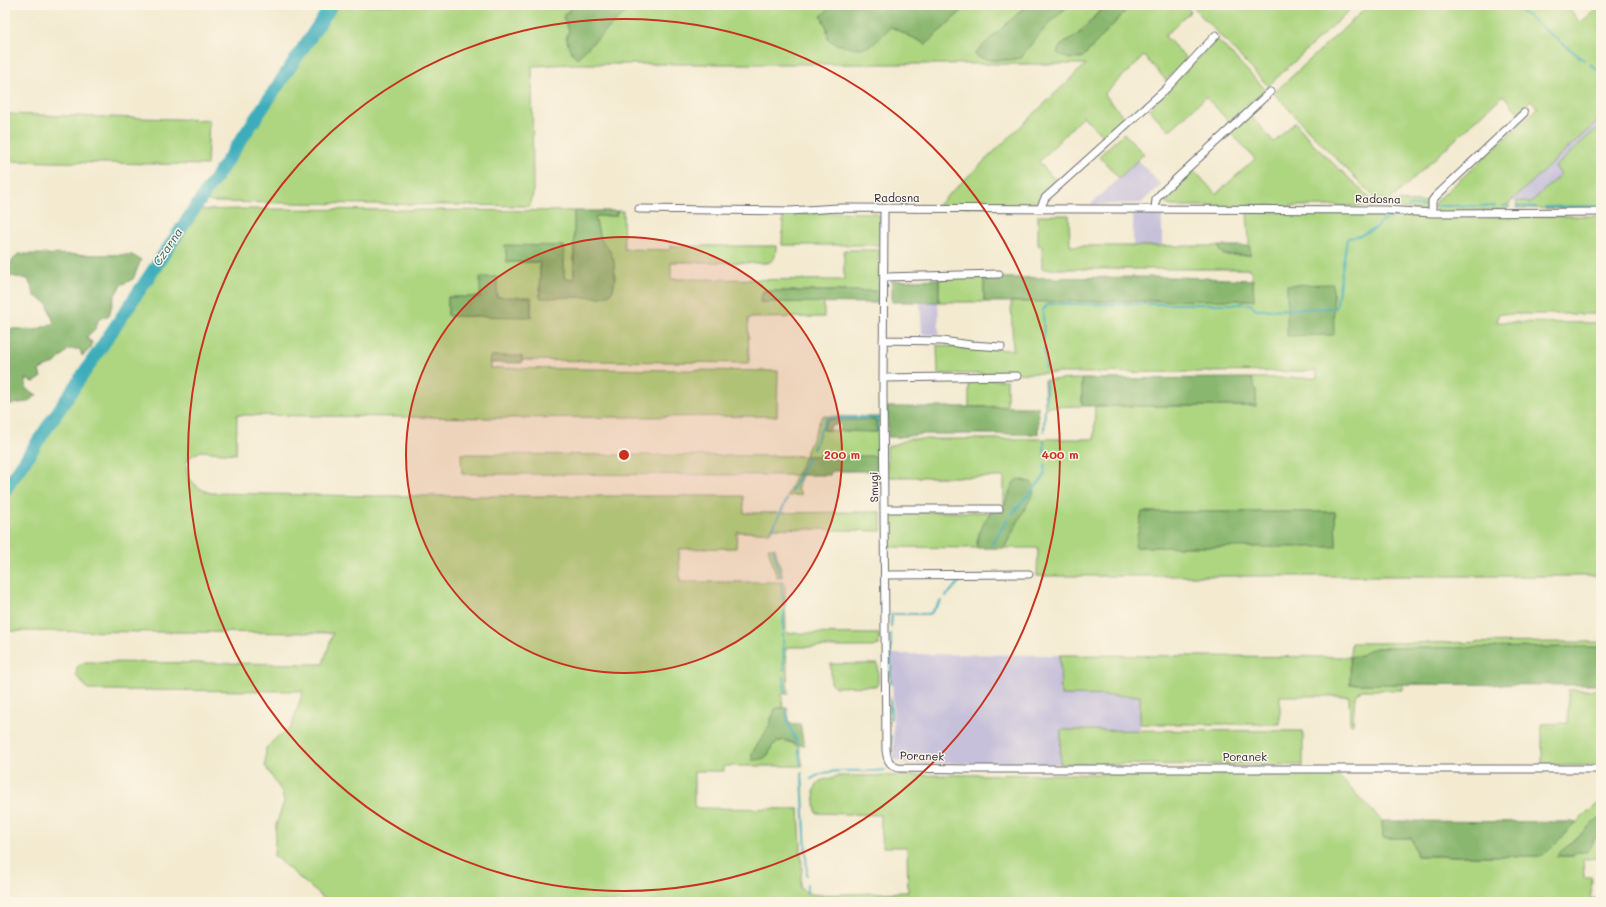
<svg xmlns="http://www.w3.org/2000/svg" width="1606" height="907" viewBox="0 0 1606 907" font-family="Mali,sans-serif">
	<style>
		.industrial { fill: #c6c0da }
		.green { fill: #aed681; stroke: #687c5e; fill-rule: evenodd }
		.forest { fill: #8ab76f; stroke: #566c55 }
		.lines { fill: none; stroke-linecap: round; stroke-linejoin: round }
		.stream { stroke: #3eadbb; stroke-width: 2 }
		.river { stroke: #3eadbb; stroke-width: 13 }
		.minor-casing { stroke: #6b686f; stroke-width: 9 }
		.minor { stroke: #fff; stroke-width: 7 }
		.ring { fill: none; stroke: #c8321e; stroke-width: 2 }
		.labels { text-anchor: middle; stroke-width: 3; stroke-linejoin: round; paint-order: stroke }
		.street-label { font-size: 11px; fill: #22223b; stroke: #fcf5e5 }
		.water-label { font-size: 12px; font-style: italic; fill: #2d5a6e; stroke: #fcf5e5 }
		.centre { fill: #c8321e; stroke: #fcf5e5; stroke-width: 2 }
		.ring-label { font-size: 12px; text-anchor: middle; font-weight: bold; fill: #c8321e; stroke: #fcf5e5; stroke-width: 3; stroke-linejoin: round; paint-order: stroke }
	</style>
	<rect width="100%" height="100%" fill="#fcf5e5"/>
	<filter id="ink" filterUnits="userSpaceOnUse"><feTurbulence type="fractalNoise" baseFrequency=".025" numOctaves="2"/><feDisplacementMap in="SourceGraphic" scale="8" xChannelSelector="R" yChannelSelector="G"/><feConvolveMatrix kernelMatrix="1 2 1 2 8 2 1 2 1" color-interpolation-filters="sRGB"/></filter>
	<filter id="wash" filterUnits="userSpaceOnUse"><feTurbulence type="fractalNoise" baseFrequency=".012" numOctaves="4" result="noise"/><feDisplacementMap in="SourceGraphic" scale="16" xChannelSelector="R" yChannelSelector="G"/><feGaussianBlur stdDeviation="0.9" result="paint"/><feColorMatrix in="noise" values="0 0 0 0 0 0 0 0 0 0 0 0 0 0 0 0 0 1.4 0 .05"/><feComposite in="paint" operator="in"/></filter>
	<g filter="url(#wash)">
		<rect width="100%" height="100%" fill="#f3ead0"/>
		<path class="industrial" d="M1601 118V138L1530 203 1511 201Z
			M1138 160 1161 185 1141 203 1090 205Z
			M1133 215H1162V246H1133Z
			M920 302H938L939 334 922 335Z
			M892 654 1060 655 1061 695 1140 696V731L1061 730 1060 764 902 763 894 759Z"/>
		<path class="green" d="M338 5H574L563 17 569 30 566 38 577 57 633 5H832L821 16 827 28 828 39 870 46 891 27 926 44 968 5H1027L974 54C986 63 1007 61 1021 58 1035 37 1051 21 1069 5H1105L1076 36 1065 41 1082 58 1131 5H1185L1191 11 1165 36 1187 59 1166 80 1144 56 1104 94 1126 119 1105 139 1083 116 1039 162 1057 182 1037 201 1023 206 936 207 1086 64H571L532 66 533 195 530 201V206L212 202 203 199 294 65Z
			M1191 5H1355L1268 86Z
			M1369 5H1567L1580 23 1601 5V118L1509 203V208L1501 210 1436 211 1434 207 1435 202 1441 197 1538 108 1531 100 1518 112 1503 95 1389 201 1429 202 1428 208 1426 211C1410 209 1393 209 1379 202L1309 131 1274 93Z
			M1217 39 1265 89 1229 122 1206 97 1169 131 1149 109Z
			M5 114 209 120 207 165 5 161Z
			M1250 115 1274 142 1295 122 1315 146 1375 203V206H1172L1168 205 1164 198 1165 194 1192 168 1216 194 1255 159 1231 133Z
			M1595 130 1601 136V210L1516 208 1517 201 1530 203 1561 174 1555 167Z
			M1124 133 1144 154 1119 178 1099 156Z
			M245 209 574 211V279H564V246L507 262H540V297H601L615 274 614 266 606 246 600 238 595 218 596 216H616L617 211H623L624 249 671 250V246H776C776 254 776 260 767 263L671 262V279L844 280V250H879V291H763L760 302H824V317L748 318 749 363 522 360V356H491V368L778 371 777 416 490 418 237 415 236 454 201 451 188 458C182 475 195 489 211 493L370 496H743L744 513 881 512V531L772 528 770 532H737L736 548 679 549 680 582H785L786 633 879 634V645L873 647H786L788 694H782L783 708H778L771 718 769 727 752 753V757L768 755 773 745 783 740 799 746 803 766H724V771H694V808L799 809 802 868 800 888 808 893 818 895 908 892 907 847H883L880 815 816 813 814 790 820 781 838 776 1335 772 1382 821 1383 838H1411L1417 856H1543L1577 822 1601 801V816L1557 856H1572L1578 852H1587L1592 846 1595 838 1601 835V858L1583 859 1584 877H1592L1591 898 1601 899V902H328L274 856 276 825 284 802 282 792 265 766 266 748 277 737 291 728 303 691 89 690 76 676 77 667 85 662 323 664 333 633 5 631V497L197 210ZM448 297 531 298V316H448Z
			M833 212 876 213 880 216 879 245H782L783 215 792 213 806 214Z
			M1247 212H1395L1416 216H1601V314H1498L1497 322 1601 323V576H1037L1038 548H1004L1029 500 1014 482 1004 506V477H887V447L909 439H1094L1095 406H1256V390L1251 378H1317V371L938 374 937 345 961 348 1013 350 1011 302 1254 300 1251 269H1042V246L1038 245V215H1069L1070 246H1219L1220 252 1225 255H1250ZM1142 512H1335L1336 546 1136 547Z
			M984 278V302H939V279Z
			M1082 379V406L1045 407 1044 380Z
			M969 380H1007V406L969 407Z
			M822 416 881 417V456L797 475H802L797 490 801 492V495L787 496 796 475 462 474 461 454 805 456ZM827 420H876L877 432 823 430Z
			M894 512H991L979 533 976 548 890 547 889 518Z
			M768 548H775L783 577H777Z
			M1601 642V647L1376 648C1358 653 1356 668 1350 684H1403V690H1361L1355 696 1353 724H1350L1349 696H1280V724H1140V696L1061 695 1060 655 1350 657 1351 643Z
			M831 664H878V686L835 687 831 683Z
			M1568 690H1601V766L1542 765V724L1568 723Z
			M1061 730 1303 731V765L1060 764Z"/>
		<path class="forest" d="M574 5H633L577 58C568 49 565 43 569 30L563 17Z
			M832 5H968L926 44 891 27C885 32 876 43 870 46 860 51 836 46 828 39L827 28 821 16Z
			M1027 5H1069C1051 21 1035 37 1021 58 1010 60 983 63 974 54Z
			M1105 5H1131L1082 58 1069 59 1057 53C1062 40 1066 43 1076 36 1085 30 1097 14 1105 5Z
			M574 211H617L616 216H596L595 218 600 238 610 251 614 261 615 279 613 290 610 294 601 297 540 298V262H507L505 245 564 246V278L574 279Z
			M1219 246H1250V255H1225L1220 252Z
			M18 254 132 255 141 260 133 279 121 285 115 295 109 315 98 320 96 328 86 338 92 342 91 348 82 356 80 349H69L55 363 39 370 41 378 34 382 25 379 27 389 37 395 27 402 5 405V328L35 330 54 323 47 303 35 296 28 279 5 275V263L8 266Z
			M480 277H497V297H531V317L448 316V297H480Z
			M1178 277 1253 280 1254 300 984 302V278Z
			M939 279V302H892V281Z
			M1333 284 1334 335 1287 336V285Z
			M763 291H879V303L760 302Z
			M491 356H522V363H490Z
			M1251 378 1256 390V406H1082V379Z
			M887 407H1038V434H922L900 437H888Z
			M827 420H876L877 432 840 431 841 426 839 424 830 426V430H823Z
			M805 456H881V471H831L830 475H797Z
			M1018 479 1031 482 1033 485 1034 492 1004 548H976C978 535 983 522 991 512L1002 511 1014 482Z
			M1142 512H1335L1336 547H1135Z
			M1601 647V685L1350 684V657L1361 655 1368 650 1376 648Z
			M778 708H787L790 724H800L804 745C796 746 787 738 779 741 764 747 776 760 752 760V753L769 727 775 709Z
			M1601 816V835L1595 838 1588 851 1578 852 1572 856H1556Z
			M1382 821 1577 822 1543 856H1417L1411 838H1383Z"/>
		<g class="lines">
			<path class="stream" d="M1513 5 1517 8
				M1522 12 1584 60
				M1590 64 1601 72
				M1408 206H1427
				M1437 206H1495
				M1503 206 1508 205
				M1517 206 1536 207
				M1545 207 1601 206
				M1044 340 1043 310 1048 304H1250L1258 310 1336 308 1347 239 1348 238 1359 236 1376 228 1380 222 1399 215
				M1044 348 1046 370
				M1046 381V403
				M1044 431 1045 408
				M1044 441 1045 458
				M813 449 825 420 827 418H878V432
				M791 492 808 459
				M1012 514 1044 477 1045 464
				M773 528 787 499
				M992 544 1008 519
				M773 549 780 576
				M781 583 784 606
				M946 596 963 578
				M891 626 892 614H928L931 613 941 601
				M783 630 784 611
				M783 634 784 670
				M784 677 785 693
				M891 684V634
				M890 698 891 719
				M786 711 788 723 797 743
				M891 736V752
				M798 749 801 765
				M802 773 807 875
				M811 779C831 765 862 774 885 770
				M807 884V893"/>
			<path class="river" d="M5 490 332 5"/>
		</g>
	</g>
	<g filter="url(#ink)">
		<g class="lines">
			<g class="minor-casing">
				<path id="minor" d="M639 209 790 211 838 208 1385 210 1432 213 1601 212
					M884 209 883 392 886 750C887 759 889 765 898 768L968 769H1601
					M1040 209 1045 198 1167 88 1216 35
					M1155 209 1156 199 1163 191 1270 92
					M1432 213V201L1435 197 1524 113
					M884 277 999 274
					M883 340 942 341 971 345 1001 347
					M883 378 1017 376
					M885 509H999
					M885 575 1029 574"/>
			</g>
			<use href="#minor" class="minor"/>
		</g>
	</g>
	<circle cx="624" cy="455" r="218" fill="#c8321e" fill-opacity=".12"/>
	<g class="ring">
		<circle cx="624" cy="455" r="218"/>
		<circle cx="624" cy="455" r="436"/>
	</g>
	<g class="labels">
		<g class="street-label">
			<text x="897" y="202">Radosna</text>
			<text transform="translate(1378 199) rotate(1)" y="4">Radosna</text>
			<text transform="translate(874 487) rotate(-91)" y="4">Smugi</text>
			<text transform="translate(922 756) rotate(2)" y="4">Poranek</text>
			<text x="1245" y="761">Poranek</text>
		</g>
		<g class="water-label">
			<text transform="translate(168 247) rotate(-56)" y="4">Czarna</text>
		</g>
	</g>
	<circle cx="624" cy="455" r="6" class="centre"/>
	<g class="ring-label">
		<text x="842" y="459">200 m</text>
		<text x="1060" y="459">400 m</text>
	</g>
	<rect width="1606" height="907" fill="none" stroke="#fcf5e5" stroke-width="20"/>
</svg>
